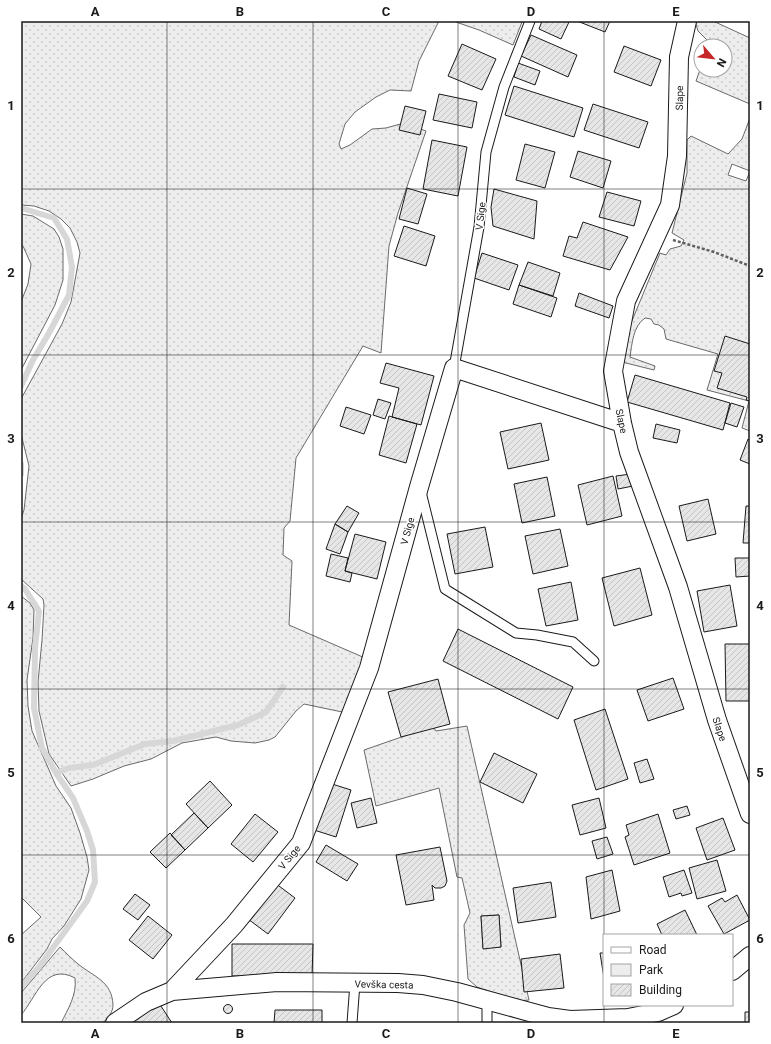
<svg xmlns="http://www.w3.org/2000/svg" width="771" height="1044" viewBox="0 0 771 1044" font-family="Roboto,sans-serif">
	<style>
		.green { fill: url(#green-dots); stroke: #6a6a6a; fill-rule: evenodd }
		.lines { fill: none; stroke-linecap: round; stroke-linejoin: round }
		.stream { stroke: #d7d7d7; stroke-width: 6 }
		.building { fill: url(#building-hatch); stroke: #1a1a1a }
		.service-casing { stroke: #1a1a1a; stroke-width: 11 }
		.minor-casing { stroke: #1a1a1a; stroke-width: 20 }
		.path { stroke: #5f5f5f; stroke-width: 2.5; stroke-dasharray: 3 2; stroke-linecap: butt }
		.service { stroke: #fff; stroke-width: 9 }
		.minor { stroke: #fff; stroke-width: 18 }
		.grid { fill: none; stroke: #1a1a1a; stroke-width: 1; stroke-opacity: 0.55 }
		.labels { text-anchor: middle; stroke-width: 3; stroke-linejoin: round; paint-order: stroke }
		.street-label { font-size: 10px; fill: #1a1a1a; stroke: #fff }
		.neatline { fill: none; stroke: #1a1a1a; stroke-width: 1.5 }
		.grid-label { font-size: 13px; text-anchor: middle; font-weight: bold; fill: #1a1a1a }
	</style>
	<defs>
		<pattern id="green-dots" width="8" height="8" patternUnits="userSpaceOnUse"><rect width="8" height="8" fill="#ededed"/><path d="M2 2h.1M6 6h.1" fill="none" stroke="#cbcbcb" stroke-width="1.8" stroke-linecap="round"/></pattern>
		<pattern id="building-hatch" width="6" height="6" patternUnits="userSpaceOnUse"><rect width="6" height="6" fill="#e6e6e6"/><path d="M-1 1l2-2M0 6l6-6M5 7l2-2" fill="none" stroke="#c5c5c5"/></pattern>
	</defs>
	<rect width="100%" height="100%" fill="#fff"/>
	<path class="green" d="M21 21H439L419 61 411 91 390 90 376 97 355 112 345 124 339 144 341 149 350 145 372 129 386 128 404 123 426 131 398 213 389 246 381 353 363 346 296 458 290 521 284 528 283 555 292 561 289 625 365 658 347 713 304 704 296 711 275 737 269 740 255 743 231 741 216 737 182 743 151 759 124 766 93 779 71 786 49 754 39 711 38 682 42 640 44 605 43 599 21 579V519L24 510 29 466 21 434V399L62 324 71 302 80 253 77 242 70 228 61 219 49 211 34 206 21 205Z
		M453 21H520L522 22 513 45 479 30Z
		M695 21H713L750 38V104L696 81 701 67V70H725V46H707V40L698 31Z
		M750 118V171L732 164 728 175 746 181 750 171V431L742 428 749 401 707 390 718 354 666 339 664 329 659 325 654 324 651 319 645 318C633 326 632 344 630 357L655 366 654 370 622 362 629 328 660 253 666 255 670 249 681 246 684 240 672 233 687 173V140L691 136 728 154 742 139Z
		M21 214 33 216 54 229 59 237 63 249V280L55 305 21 370V302L28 284 31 264 23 246 21 244Z
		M21 596 30 603 34 610 33 638 27 680 28 706 32 731 56 786 71 808 80 833 87 857 89 870 81 899 64 926 52 939 47 949 21 983V935L41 917 21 897Z
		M433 726 436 731 467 726C488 817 508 909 529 1000L517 1001 477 987 468 979 464 925 470 913 462 878 457 877 439 788 376 806 364 750ZM499 915 501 947 483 948 481 916Z
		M60 947C66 953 72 959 78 964 94 977 112 981 113 1005 113 1012 108 1019 102 1023H61C68 1009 77 995 75 978 45 962 36 998 21 1015V993Z"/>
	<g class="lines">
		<path class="stream" d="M21 208 54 218 67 239 72 267 69 295 49 333 33 360 21 386
			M21 464V474
			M21 586 25 589 39 611 35 648 34 708 42 748 56 773 69 768 93 765 145 744 173 741 238 725 266 712 283 687
			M21 987 39 967 87 901 95 882 93 850 87 831 73 798 56 773"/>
	</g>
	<path class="building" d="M542 21H566L569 22 561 39 539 29Z
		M577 21H610L605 32Z
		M531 35 577 55 568 77 521 56Z
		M462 44 496 59 482 90 448 76Z
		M624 46 661 60 651 86 614 72Z
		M518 63 540 71 535 85 514 77Z
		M514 86 583 108 574 137 505 115Z
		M439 94 477 102 472 128 433 120Z
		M593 104 648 122 639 148 584 130Z
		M405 106 426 111 420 135 399 130Z
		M432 140 467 147 458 196 423 189Z
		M525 144 555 152 545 188 516 180Z
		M578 151 611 161 603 188 570 177Z
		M407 188 427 194 418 224 399 219Z
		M494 189 537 201 534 239 493 226 491 207Z
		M607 192 641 201 634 226 599 217Z
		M583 222 628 237 610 270 563 256 569 236 577 238Z
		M404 226 435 236 426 266 394 256Z
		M482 253 518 265 509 290 474 278Z
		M528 262 560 273 553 296 519 285Z
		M519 285 557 298 551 317 513 304Z
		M579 293 613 306 609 318 575 306Z
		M725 336 750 344V401L746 400 747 397 717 388 722 373 714 371Z
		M386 363 434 376 421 425 392 417 399 388 380 383Z
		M635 375 730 403 723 430 627 402Z
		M378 399 391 403 385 419 373 415Z
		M731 403 744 407 737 427 725 423Z
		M346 407 371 415 364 434 340 426Z
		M389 416 417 424 406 463 379 455Z
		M541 423 549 460 508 469 500 432Z
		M656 424 680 430 677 443 653 438Z
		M748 439 750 440V464L740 460Z
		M631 474 633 486 618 489 616 476Z
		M613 476 622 516 587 525 578 485Z
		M547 477 555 516 522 523 514 484Z
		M708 499 716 534 687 541 679 506Z
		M347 506 359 513 348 532 335 524Z
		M746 506H750V543H743Z
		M335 524 348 532 340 554 326 549Z
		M485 527 493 567 455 574 447 534Z
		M560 529 568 566 533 574 525 536Z
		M355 534 386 542 377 579 345 571Z
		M331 554 348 558 345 571 352 573 350 582 326 576Z
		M735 558H750V576L736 577Z
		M640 568 652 615 614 626 602 578Z
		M571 582 578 620 546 626 538 589Z
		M730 585 737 626 704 632 697 591Z
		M458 629 573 687 558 719 443 661Z
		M725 644H750V701H726Z
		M673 678 684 709 648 721 637 690Z
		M438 679 450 724 401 737 388 692Z
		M605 709 628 779 596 790 574 720Z
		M494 753 537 774 523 803 480 782Z
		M647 759 654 779 640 783 634 763Z
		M210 781 232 805 208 828 186 804Z
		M329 783 351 790 336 837 314 830Z
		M371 798 377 823 357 828 351 803Z
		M599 798 606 828 580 835 572 805Z
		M687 806 690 815 676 819 673 810Z
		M194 813 208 828 185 850 171 835Z
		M255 814 278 832 253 862 231 844Z
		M658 814 670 853 634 865 625 837 629 835 626 825Z
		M723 818 735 850 707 860 696 828Z
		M170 833 185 850 166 868 150 852Z
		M607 837 613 854 597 859 592 841Z
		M326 845 358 864 347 881 316 862Z
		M440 847 447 881 445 886 441 888H435L432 885 434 900 406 905 396 855Z
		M717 860 726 891 697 899 689 868Z
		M612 870 620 911 591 919 586 877Z
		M684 870 692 893 682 896 681 893 669 897 663 877Z
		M551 882 556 917 518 923 513 888Z
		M275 883 295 898 268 934 248 919Z
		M135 894 150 905 138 920 123 909Z
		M737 895 750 920 724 934 708 906 722 898 725 902Z
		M685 910 697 935H662L657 924Z
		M499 915 501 947 483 949 481 916Z
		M148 916 172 935 153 959 129 940Z
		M232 944H313L312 977 232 976Z
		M600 953H604V978Z
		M560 954 564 988 524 992 521 959Z
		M159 1003 172 1023H131Z
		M223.5 1009a4.5 4.5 0 1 1 9 0a4.5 4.5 0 1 1-9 0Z
		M275 1010H322V1023H274Z
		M745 1012H750V1023H745Z"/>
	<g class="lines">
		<g class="service-casing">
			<path id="service" d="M454 368 479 227 486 152 504 87 530 21
				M421 492 445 589 516 633 537 635 573 642 594 661
				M352 1023 355 983
				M487 1023V1001"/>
		</g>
		<g class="minor-casing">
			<path id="minor" d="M687 21 679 57 677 156 670 205 626 301 613 371 622 423 629 452 678 587 717 720 750 814
				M732 971 750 956
				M172 991 234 925 301 843 369 668 419 487 454 368 622 423
				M115 1023 146 1002 172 991 277 982 398 983 423 985 457 992 548 1017 570 1020 628 1018 658 1012 674 1005"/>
		</g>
		<path class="path" d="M673 240 714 252 750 266"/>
		<use href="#service" class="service"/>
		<use href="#minor" class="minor"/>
	</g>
	<path class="grid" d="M167 21V1023M313 21V1023M458 21V1023M604 21V1023M21 189H750M21 355H750M21 522H750M21 689H750M21 855H750"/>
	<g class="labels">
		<g class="street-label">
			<text transform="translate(679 98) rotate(-89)" y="4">Slape</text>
			<text transform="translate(480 216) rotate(-84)" y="4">V Sige</text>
			<text transform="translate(622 421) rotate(78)" y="4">Slape</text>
			<text transform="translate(407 531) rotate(-75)" y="4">V Sige</text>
			<text transform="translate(720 729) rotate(71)" y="4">Slape</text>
			<text transform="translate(289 857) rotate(-51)" y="4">V Sige</text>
			<text transform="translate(384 984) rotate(1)" y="4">Vevška cesta</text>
		</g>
	</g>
	<rect width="771" height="1044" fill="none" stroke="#ffffff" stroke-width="44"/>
	<rect x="603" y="934" width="130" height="72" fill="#ffffff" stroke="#a3a3a3"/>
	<rect x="611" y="947" width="20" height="6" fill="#ffffff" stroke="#a3a3a3"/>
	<text x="639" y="954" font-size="12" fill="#1a1a1a">Road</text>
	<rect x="611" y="964" width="20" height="12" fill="#ededed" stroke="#a3a3a3"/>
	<text x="639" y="974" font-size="12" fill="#1a1a1a">Park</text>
	<rect x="611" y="984" width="20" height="12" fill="url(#building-hatch)" stroke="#a3a3a3"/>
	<text x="639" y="994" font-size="12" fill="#1a1a1a">Building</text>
	<g transform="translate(713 58) rotate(118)"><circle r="19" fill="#ffffff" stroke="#a3a3a3"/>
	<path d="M0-3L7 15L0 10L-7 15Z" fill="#c62828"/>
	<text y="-6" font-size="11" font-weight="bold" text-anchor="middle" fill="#1a1a1a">N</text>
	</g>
	<rect x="22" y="22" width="727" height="1000" class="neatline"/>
	<g class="grid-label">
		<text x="95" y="16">A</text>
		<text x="240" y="16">B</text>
		<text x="386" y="16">C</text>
		<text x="531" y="16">D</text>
		<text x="676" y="16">E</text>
		<text x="11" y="110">1</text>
		<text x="760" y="110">1</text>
		<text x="11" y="277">2</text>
		<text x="760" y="277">2</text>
		<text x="11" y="443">3</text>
		<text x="760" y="443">3</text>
		<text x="11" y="610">4</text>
		<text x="760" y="610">4</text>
		<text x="11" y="777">5</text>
		<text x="760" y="777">5</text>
		<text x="11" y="943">6</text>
		<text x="760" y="943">6</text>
		<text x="95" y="1038">A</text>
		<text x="240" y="1038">B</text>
		<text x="386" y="1038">C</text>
		<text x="531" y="1038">D</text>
		<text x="676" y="1038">E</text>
	</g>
</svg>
